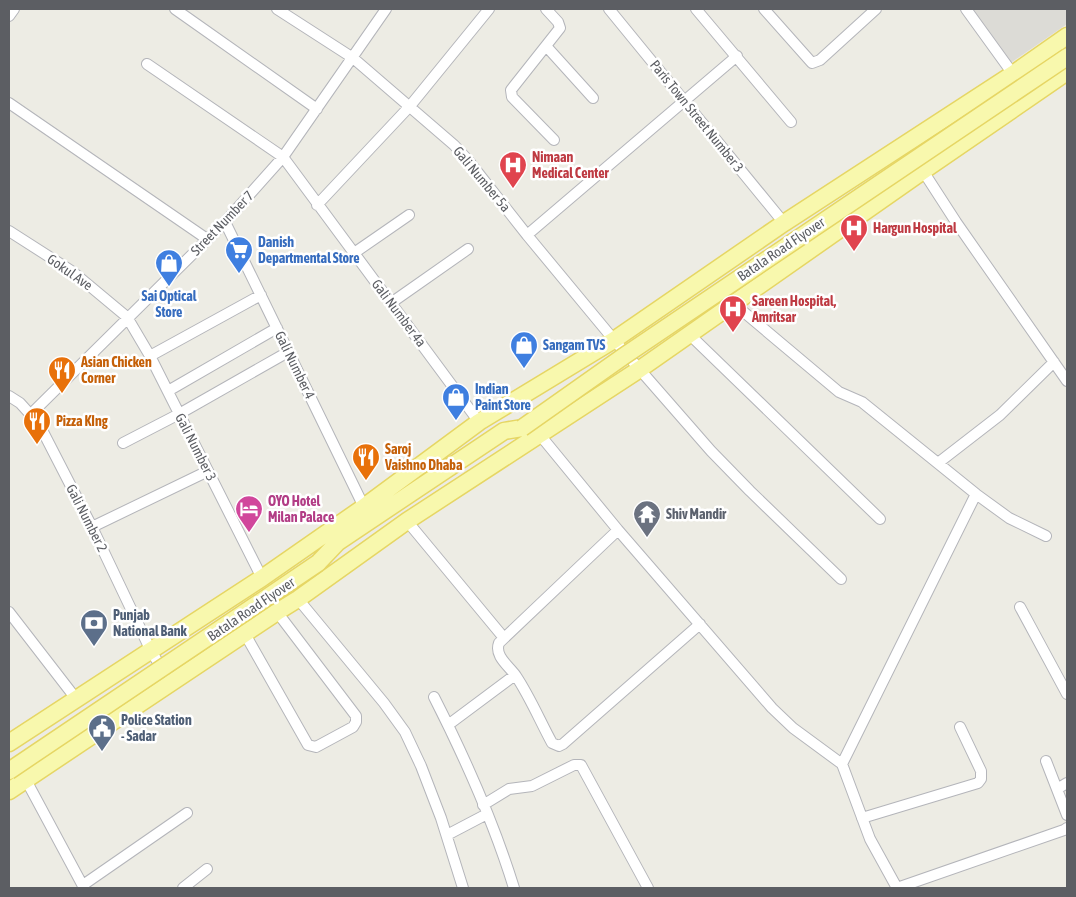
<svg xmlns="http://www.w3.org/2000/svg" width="1076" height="897" viewBox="0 0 1076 897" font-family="'Asap Condensed',sans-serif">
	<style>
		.industrial { fill: #dcdbd6 }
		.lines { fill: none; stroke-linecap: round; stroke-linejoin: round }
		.minor-casing { stroke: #b4b5ba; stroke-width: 12 }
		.primary-casing { stroke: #e6d664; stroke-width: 19 }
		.minor { stroke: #fff; stroke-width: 10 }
		.primary { stroke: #f8f8ad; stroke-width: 16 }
		.primary-bridge-casing { stroke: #e6d664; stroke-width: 19; stroke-linecap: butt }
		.primary-bridge { stroke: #f8f8ad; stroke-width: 16 }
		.labels { text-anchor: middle; stroke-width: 5; stroke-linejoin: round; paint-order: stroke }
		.street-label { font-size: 14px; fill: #5c5e63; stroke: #fff }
		.health-label { font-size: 14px; font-weight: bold; fill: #be3a42; stroke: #fff; text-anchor: start }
		.shop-label { font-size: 14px; font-weight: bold; fill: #366cbe; stroke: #fff; text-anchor: start }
		.food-label { font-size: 14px; font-weight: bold; fill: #c56008; stroke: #fff; text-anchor: start }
		.hotel-label { font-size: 14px; font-weight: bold; fill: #b23c85; stroke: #fff; text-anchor: start }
		.worship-label { font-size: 14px; font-weight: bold; fill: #5b616d; stroke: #fff; text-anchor: start }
		.service-label { font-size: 14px; font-weight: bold; fill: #4e5e75; stroke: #fff; text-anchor: start }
	</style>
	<rect width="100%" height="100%" fill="#edece4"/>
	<path class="industrial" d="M968 9H1067V24L1009 64Z"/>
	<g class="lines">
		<g class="minor-casing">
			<path id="minor" d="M175 9 317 109
				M277 9 353 58 454 145 468 160 527 235 614 340 711 451 750 491 841 579
				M546 9 558 22 560 28 511 90 512 97 554 140
				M609 9 784 223
				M696 9 791 122
				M764 9 812 63 820 60 876 9
				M966 9 1013 74
				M9 16 14 9
				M546 46 593 98
				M147 64 283 157 479 422
				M9 103 207 239
				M923 171 956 222 1067 381
				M317 205 410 106 489 9
				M225 222 364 507
				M9 231 73 272 127 317 150 356 262 578
				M527 235 737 56
				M354 253 409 215
				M391 303 468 249
				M733 303 839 392 862 402 976 494 842 764
				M690 335 880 519
				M150 356 261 295
				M168 391 277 328
				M9 396 20 403 39 424 92 527 151 651 164 672
				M31 414 225 222 283 157 386 9
				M540 435 618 530 772 708 793 728 842 764 870 839 897 888
				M123 443 179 414 288 352
				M938 463 1000 415 1054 362
				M976 494 1009 518 1046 536
				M407 521 504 638
				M92 527 208 471
				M618 530 499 643C494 656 509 666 516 676 530 697 540 721 552 743L559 746 563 744 700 624
				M298 599 384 703 405 732 421 766 441 818 463 888
				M1020 607 1067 694
				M9 612 77 700
				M245 634 308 745 316 747 353 727 356 722V716L277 612
				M434 697C465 758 494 823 514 888
				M448 725 515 675
				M1046 761 1067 815
				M26 780 84 888
				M1057 789 1067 783
				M483 805 509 789 532 786 574 765H581L648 888
				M862 818 978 783 981 779V771L960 727
				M447 835 487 814
				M83 885 187 813
				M183 888 207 869
				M897 888 1064 830 1067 828"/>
		</g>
		<g class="primary-casing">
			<path id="primary" d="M318 563 338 542 504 431 522 428
				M9 743 262 578 364 507 479 422 614 340 784 223 1013 74 1067 36
				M9 791 277 612 298 599 407 521 640 369 923 171 1067 72"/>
		</g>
		<use href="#minor" class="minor"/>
		<use href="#primary" class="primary"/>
		<g class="primary-bridge-casing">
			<path id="primary-bridge" d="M522 428 624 356 1067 57
				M9 771 318 563"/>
		</g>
		<use href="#primary-bridge" class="primary-bridge"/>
	</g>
	<defs>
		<g id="hospital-pin" transform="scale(1.4375)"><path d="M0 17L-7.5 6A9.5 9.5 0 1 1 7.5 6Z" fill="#e0444e" stroke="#fff"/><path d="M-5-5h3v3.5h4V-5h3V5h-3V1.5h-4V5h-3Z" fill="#fff"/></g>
		<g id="supermarket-pin" transform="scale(1.4375)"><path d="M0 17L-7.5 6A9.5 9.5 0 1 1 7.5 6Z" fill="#3f7fe0" stroke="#fff"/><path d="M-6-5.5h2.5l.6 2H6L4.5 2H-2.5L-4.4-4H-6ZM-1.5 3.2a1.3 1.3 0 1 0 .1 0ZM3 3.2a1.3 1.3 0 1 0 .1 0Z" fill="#fff"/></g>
		<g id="shop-pin" transform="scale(1.4375)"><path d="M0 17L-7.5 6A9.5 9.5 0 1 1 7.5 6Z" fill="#3f7fe0" stroke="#fff"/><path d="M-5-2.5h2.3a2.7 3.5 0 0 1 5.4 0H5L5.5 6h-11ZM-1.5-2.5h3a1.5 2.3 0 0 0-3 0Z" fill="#fff"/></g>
		<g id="restaurant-pin" transform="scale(1.4375)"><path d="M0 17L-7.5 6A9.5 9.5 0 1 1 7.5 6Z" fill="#e8710a" stroke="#fff"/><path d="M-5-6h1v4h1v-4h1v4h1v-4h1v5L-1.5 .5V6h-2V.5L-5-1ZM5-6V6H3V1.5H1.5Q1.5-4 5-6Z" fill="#fff"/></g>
		<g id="hotel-pin" transform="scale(1.4375)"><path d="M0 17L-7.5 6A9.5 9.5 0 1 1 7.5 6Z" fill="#d1479c" stroke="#fff"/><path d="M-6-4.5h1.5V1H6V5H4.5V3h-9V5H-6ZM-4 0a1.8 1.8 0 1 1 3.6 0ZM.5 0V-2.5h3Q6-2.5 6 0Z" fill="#fff"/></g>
		<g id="temple-pin" transform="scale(1.4375)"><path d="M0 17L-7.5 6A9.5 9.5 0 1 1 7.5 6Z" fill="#6b7280" stroke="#fff"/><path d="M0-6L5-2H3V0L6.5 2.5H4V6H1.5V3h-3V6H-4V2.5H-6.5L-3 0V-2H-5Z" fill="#fff"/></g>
		<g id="bank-pin" transform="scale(1.4375)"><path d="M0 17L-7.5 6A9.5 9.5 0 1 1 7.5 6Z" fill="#5c6f8a" stroke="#fff"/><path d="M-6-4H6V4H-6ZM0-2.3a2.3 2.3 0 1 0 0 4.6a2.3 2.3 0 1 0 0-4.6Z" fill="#fff"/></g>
		<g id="civic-pin" transform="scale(1.4375)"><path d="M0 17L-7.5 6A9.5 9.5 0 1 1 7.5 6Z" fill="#5c6f8a" stroke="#fff"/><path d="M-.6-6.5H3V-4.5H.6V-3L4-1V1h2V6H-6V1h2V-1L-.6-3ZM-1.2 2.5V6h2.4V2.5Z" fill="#fff"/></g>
	</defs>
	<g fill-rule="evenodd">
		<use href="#hospital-pin" x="513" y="165"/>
		<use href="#hospital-pin" x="854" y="228"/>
		<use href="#supermarket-pin" x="239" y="250"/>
		<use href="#shop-pin" x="169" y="263"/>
		<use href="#hospital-pin" x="733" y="309"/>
		<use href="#shop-pin" x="524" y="345"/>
		<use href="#restaurant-pin" x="62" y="370"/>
		<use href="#shop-pin" x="456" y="397"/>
		<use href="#restaurant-pin" x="37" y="421"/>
		<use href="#restaurant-pin" x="366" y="457"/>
		<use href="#hotel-pin" x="249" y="509"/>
		<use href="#temple-pin" x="647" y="514"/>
		<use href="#bank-pin" x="94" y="623"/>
		<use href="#civic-pin" x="102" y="728"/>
	</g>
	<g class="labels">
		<g class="street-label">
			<text transform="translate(697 116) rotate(51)" y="5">Paris Town Street Number 3</text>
			<text transform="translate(482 179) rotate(50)" y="5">Gali Number 5a</text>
			<text transform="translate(222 223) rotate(-46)" y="5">Street Number 7</text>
			<text transform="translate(781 249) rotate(-34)" y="5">Batala Road Flyover</text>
			<text transform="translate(70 272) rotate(35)" y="5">Gokul Ave</text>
			<text transform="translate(399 313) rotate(53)" y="5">Gali Number 4a</text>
			<text transform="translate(295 365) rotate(64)" y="5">Gali Number 4</text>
			<text transform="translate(196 447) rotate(63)" y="5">Gali Number 3</text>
			<text transform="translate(87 518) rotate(63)" y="5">Gali Number 2</text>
			<text transform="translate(251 609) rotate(-34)" y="5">Batala Road Flyover</text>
		</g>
		<g class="health-label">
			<text x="532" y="162">Nimaan<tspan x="532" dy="16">Medical Center</tspan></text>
			<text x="873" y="233">Hargun Hospital</text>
			<text x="752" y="306">Sareen Hospital,<tspan x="752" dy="16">Amritsar</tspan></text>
		</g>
		<g class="shop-label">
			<text x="258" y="247">Danish<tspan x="258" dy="16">Departmental Store</tspan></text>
			<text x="169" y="301" text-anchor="middle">Sai Optical<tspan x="169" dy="16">Store</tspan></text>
			<text x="543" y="350">Sangam TVS</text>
			<text x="475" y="394">Indian<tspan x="475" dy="16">Paint Store</tspan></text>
		</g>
		<g class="food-label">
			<text x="81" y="367">Asian Chicken<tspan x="81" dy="16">Corner</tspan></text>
			<text x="56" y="426">Pizza KIng</text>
			<text x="385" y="454">Saroj<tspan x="385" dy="16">Vaishno Dhaba</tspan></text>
		</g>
		<g class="hotel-label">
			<text x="268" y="506">OYO Hotel<tspan x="268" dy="16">Milan Palace</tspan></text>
		</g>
		<g class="worship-label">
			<text x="666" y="519">Shiv Mandir</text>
		</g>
		<g class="service-label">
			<text x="113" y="620">Punjab<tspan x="113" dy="16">National Bank</tspan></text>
			<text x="121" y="725">Police Station<tspan x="121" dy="16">- Sadar</tspan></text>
		</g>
	</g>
	<rect width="1076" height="897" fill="none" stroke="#5c5e63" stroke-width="20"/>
</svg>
